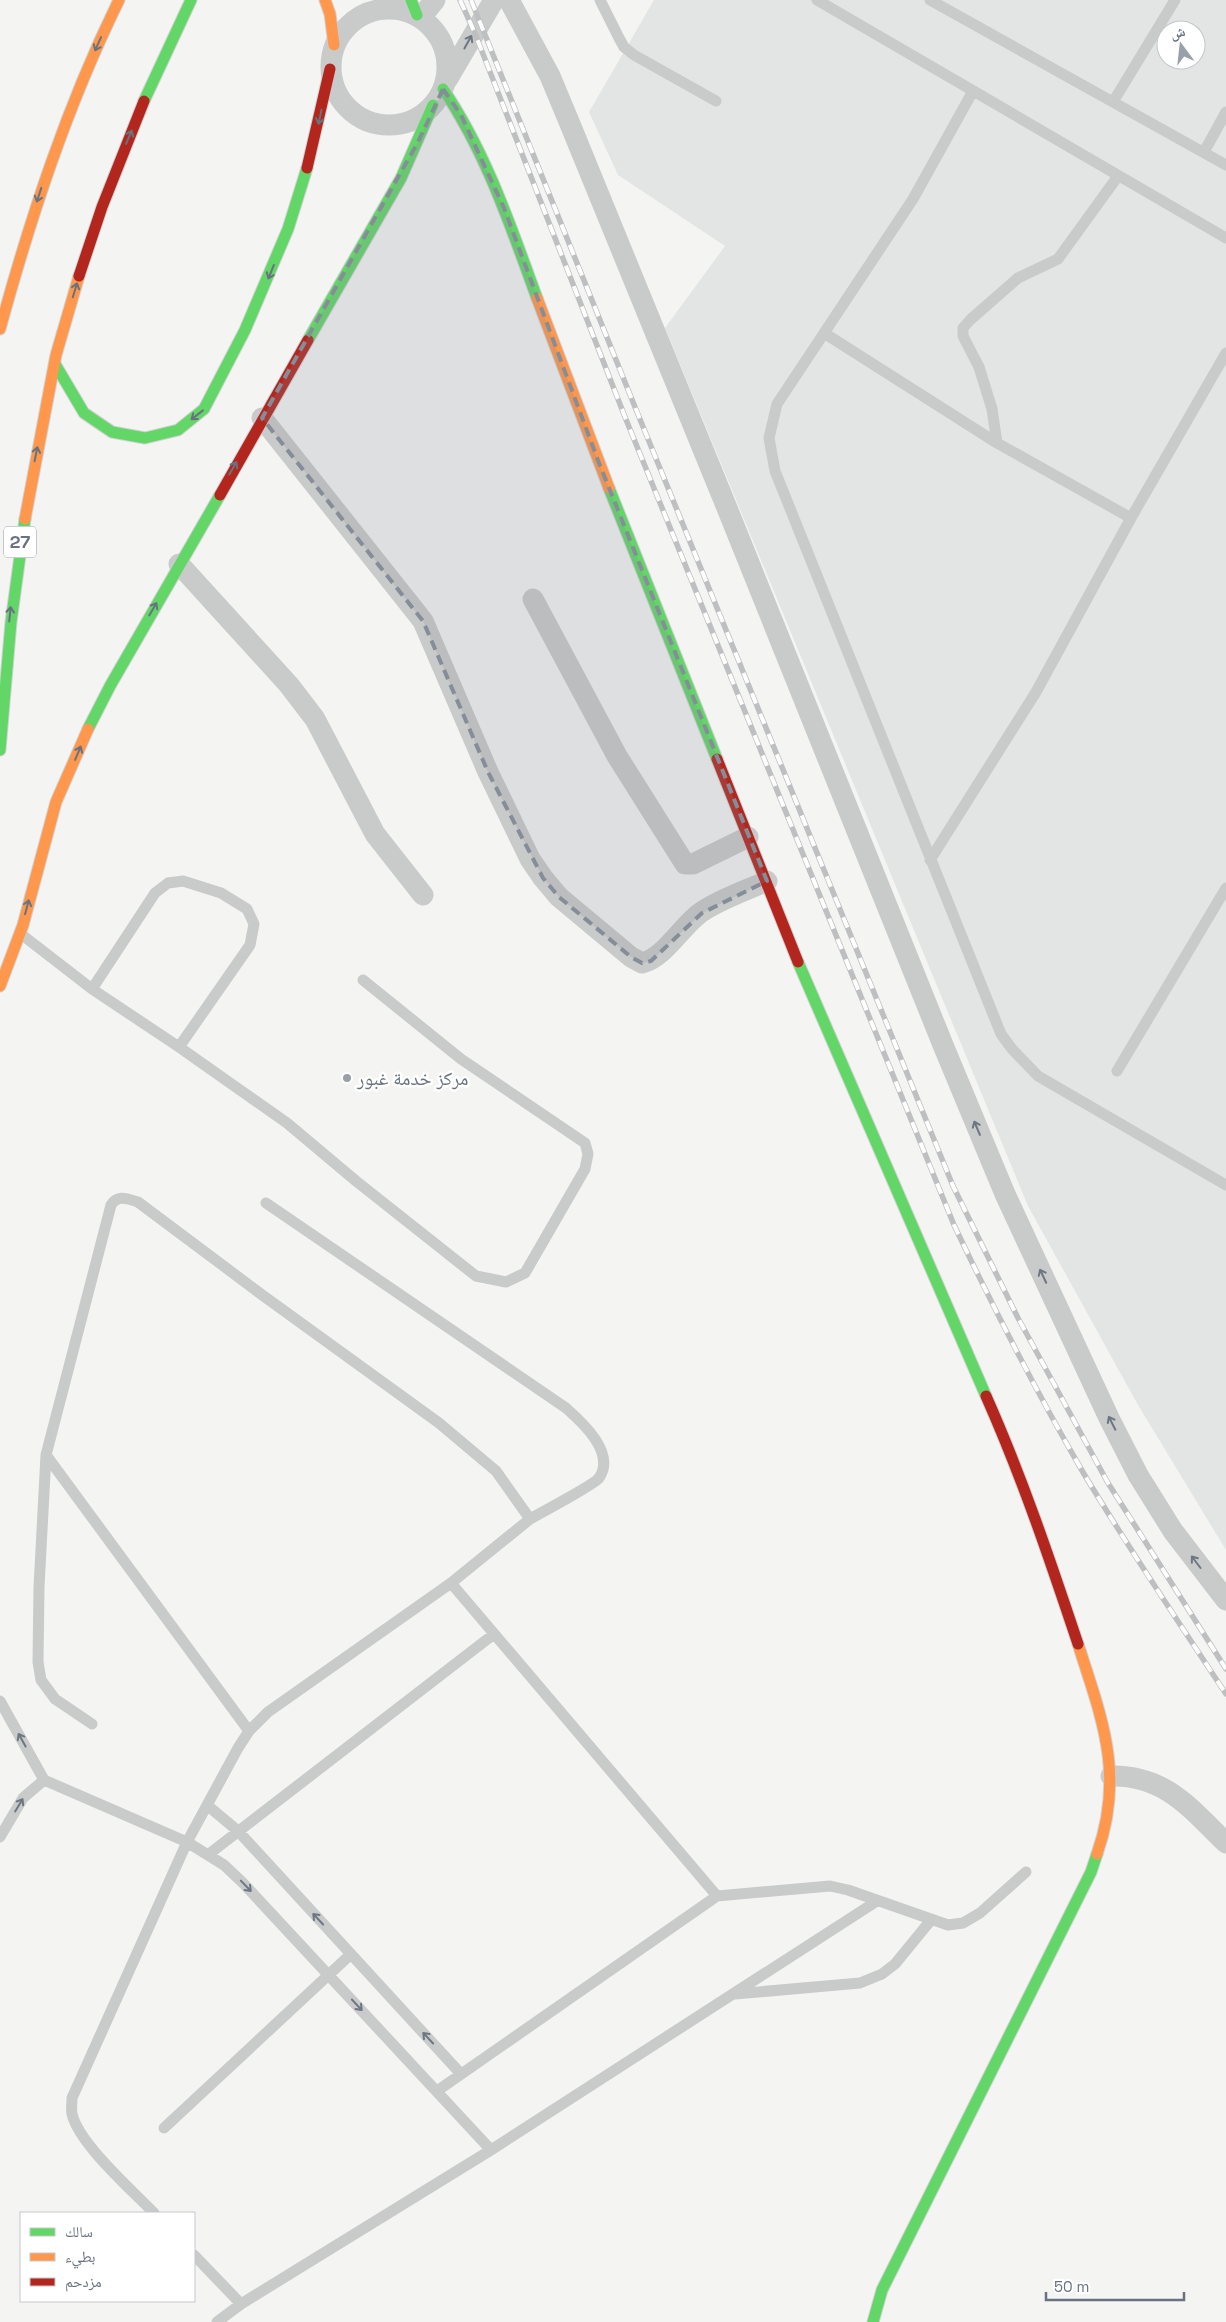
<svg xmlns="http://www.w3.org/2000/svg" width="1226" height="2322" viewBox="0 0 1226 2322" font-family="'Space Grotesk','Noto Naskh Arabic',sans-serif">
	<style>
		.built { fill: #e3e4e4; fill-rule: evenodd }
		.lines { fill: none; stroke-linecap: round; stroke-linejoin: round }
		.fast-casing { stroke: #d1d2d2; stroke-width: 13 }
		.slow-casing { stroke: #d1d2d2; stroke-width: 13 }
		.jam-casing { stroke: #d1d2d2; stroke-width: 13 }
		.lane { stroke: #c9caca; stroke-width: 11 }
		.street { stroke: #c9caca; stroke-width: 21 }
		.fast { stroke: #63d668; stroke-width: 11 }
		.slow { stroke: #ff974d; stroke-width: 11 }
		.jam { stroke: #b3261e; stroke-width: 11 }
		.rail-casing { stroke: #bebfc1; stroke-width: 5.5 }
		.rail { stroke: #fff; stroke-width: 4; stroke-dasharray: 11; stroke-linecap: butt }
		.oneway { stroke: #6d7783 }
		.oneway2 { stroke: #68737f }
		.marked { fill: #858e98; fill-opacity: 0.2; stroke: #858e98; stroke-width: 4; stroke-dasharray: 10 6; stroke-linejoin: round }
		.poi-dot { fill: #99a0a8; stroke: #fff; stroke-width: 2 }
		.labels { text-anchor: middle; stroke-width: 5; stroke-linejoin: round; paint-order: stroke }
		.shield { fill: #fff; stroke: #959da5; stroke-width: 1 }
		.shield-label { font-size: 18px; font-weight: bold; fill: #68737f }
		.poi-label { font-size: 19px; fill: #68737f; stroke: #fff; text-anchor: start }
	</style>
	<rect width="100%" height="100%" fill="#f4f4f3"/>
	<path class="built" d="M654 0H1226V1550L1138 1405 1028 1206 665 328 725 246 618 175 589 112ZM1166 30H1196V60H1166Z"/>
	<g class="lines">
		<g class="fast-casing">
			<path id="fast" d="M411 0 417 15
				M443 89C486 152 511 227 537 298
				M144 101 191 0
				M308 340 401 178 433 105
				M55 364 84 413 112 432 145 438 178 430 204 409 245 330 288 229 307 168
				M609 488 717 759
				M88 729 110 686 220 495
				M0 750 11 622 25 519
				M798 962 986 1396
				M873 2322 882 2290 1091 1872 1097 1854"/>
		</g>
		<g class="slow-casing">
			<path id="slow" d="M325 0 330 14 334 45
				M537 298 609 488
				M0 329C31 216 67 106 119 0
				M25 519 56 355 79 276
				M0 986 23 925 56 802 88 729
				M1078 1644C1102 1719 1125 1775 1097 1854"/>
		</g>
		<g class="jam-casing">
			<path id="jam" d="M307 168 330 69
				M79 276 102 207 144 101
				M220 495 308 340
				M717 759 798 962
				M986 1396C1022 1477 1050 1560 1078 1644"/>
		</g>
		<path class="lane" d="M600 0 619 38 624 47 634 55 716 101
			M817 0 1226 238
			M930 0 1226 165
			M973 91 913 199 777 404 769 438 775 471 1001 1034 1012 1049 1038 1076 1226 1185
			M1113 102 1175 0
			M1204 152 1226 112
			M824 333 997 443 1131 518 1226 353
			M997 443 992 409 979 367 963 336V328L970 320 1018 278 1058 259 1118 176
			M930 860 1036 692 1131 518
			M21 934 92 989 179 1047 250 945 254 924 247 909 221 893 183 881 168 883 155 893 92 989
			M179 1047 287 1123 356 1181 476 1276 506 1282 525 1273 585 1169 588 1154 585 1143 461 1059 363 980
			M1117 1071 1226 888
			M266 1203 566 1408C583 1423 616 1453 599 1478 594 1485 542 1512 530 1519
			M46 1455 39 1587 38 1662 41 1680 55 1699 92 1724
			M0 1701 44 1780 187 1842 224 1865 243 1883 491 2150
			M207 1805 238 1831 461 2074
			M0 1837 23 1798 44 1780
			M209 1854 494 1634
			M717 1896 830 1886 848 1890 948 1925 963 1923 980 1913 1026 1872
			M735 1994 860 1983 882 1974 895 1964 931 1920
			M437 2091 717 1896 451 1583
			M164 2128 351 1954
			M154 2213C132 2190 79 2144 72 2114 71 2109 72 2103 72 2098L187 1842 238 1748 249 1731 268 1712 451 1583 530 1519 496 1471 439 1423 265 1297 138 1202C128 1199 118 1194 111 1205L46 1455 249 1731
			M194 2255 241 2304
			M217 2322 241 2304 491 2150 877 1901"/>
		<path class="street" d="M509 0 550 76 570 124 727 508 943 1045 1005 1194 1109 1418 1138 1475 1173 1531 1226 1600
			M331 67a58 58 0 1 1 116 0a58 58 0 1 1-116 0Z
			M421 17 435 0
			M447 80 494 0
			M262 418 423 621 488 772 530 859 543 878 559 897 631 957 642 963C664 958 681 927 700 913 720 899 745 891 767 881
			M179 564 289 685 315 719 375 834 423 895
			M533 599 617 756 685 864H693L748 837
			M1111 1776C1165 1775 1190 1808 1226 1843"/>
		<use href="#fast" class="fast"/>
		<use href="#slow" class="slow"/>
		<use href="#jam" class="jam"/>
		<g class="rail-casing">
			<path id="rail" d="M460 0 474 31 625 417 954 1225C994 1309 1037 1393 1084 1474 1129 1549 1178 1621 1226 1694
				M471 0 635 407 953 1186 1018 1318 1108 1483 1226 1669"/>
		</g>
		<use href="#rail" class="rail"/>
	</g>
	<defs><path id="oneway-shaft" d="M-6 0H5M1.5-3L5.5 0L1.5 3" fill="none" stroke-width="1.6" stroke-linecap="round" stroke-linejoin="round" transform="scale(1.25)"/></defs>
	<g class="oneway">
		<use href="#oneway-shaft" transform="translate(468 42) rotate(-61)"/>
		<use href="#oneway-shaft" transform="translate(977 1128) rotate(-113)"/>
		<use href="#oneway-shaft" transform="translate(1043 1276) rotate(-115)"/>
		<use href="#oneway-shaft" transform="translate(1112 1423) rotate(-117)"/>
		<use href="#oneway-shaft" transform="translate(1196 1562) rotate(-127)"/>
		<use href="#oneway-shaft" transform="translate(22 1740) rotate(-119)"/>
		<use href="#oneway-shaft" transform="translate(19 1805) rotate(-59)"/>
		<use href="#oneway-shaft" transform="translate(246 1886) rotate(46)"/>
		<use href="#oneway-shaft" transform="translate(318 1919) rotate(-133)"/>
		<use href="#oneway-shaft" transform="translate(357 2005) rotate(47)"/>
		<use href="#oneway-shaft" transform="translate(428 2038) rotate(-133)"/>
	</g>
	<g class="oneway2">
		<use href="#oneway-shaft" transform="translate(98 44) rotate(114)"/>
		<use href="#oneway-shaft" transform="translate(320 117) rotate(102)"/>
		<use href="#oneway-shaft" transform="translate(129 137) rotate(-67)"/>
		<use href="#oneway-shaft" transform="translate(39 195) rotate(108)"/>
		<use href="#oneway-shaft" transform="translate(271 272) rotate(112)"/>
		<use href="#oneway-shaft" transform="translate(75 290) rotate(-73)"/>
		<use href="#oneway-shaft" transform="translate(197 415) rotate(142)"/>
		<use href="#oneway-shaft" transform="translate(36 454) rotate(-79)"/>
		<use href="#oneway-shaft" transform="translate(233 468) rotate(-60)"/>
		<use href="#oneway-shaft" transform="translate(153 609) rotate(-60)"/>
		<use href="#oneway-shaft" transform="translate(10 614) rotate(-84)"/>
		<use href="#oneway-shaft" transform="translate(78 753) rotate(-67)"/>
		<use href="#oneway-shaft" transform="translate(27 907) rotate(-75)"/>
	</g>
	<path class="marked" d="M443 89 461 115 504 208 599 463 767 881 702 913 651 961 642 963 631 957 559 897 543 878 488 772 423 621 262 418 418 142Z"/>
	<circle class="poi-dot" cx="347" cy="1078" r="5"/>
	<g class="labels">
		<rect class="shield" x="4" y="526.5" width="32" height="31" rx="4"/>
		<g class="shield-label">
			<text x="20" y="548">27</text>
		</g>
		<g class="poi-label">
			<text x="357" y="1085">مركز خدمة غبور</text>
		</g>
	</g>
	<rect x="20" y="2212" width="175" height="90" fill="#ffffff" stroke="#c3c7cc"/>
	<rect x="30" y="2228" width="25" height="8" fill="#63d668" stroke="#c3c7cc"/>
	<text x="65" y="2237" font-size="15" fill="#68737f">سالك</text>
	<rect x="30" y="2253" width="25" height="8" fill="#ff974d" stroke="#c3c7cc"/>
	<text x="65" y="2262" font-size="15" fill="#68737f">بطيء</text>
	<rect x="30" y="2278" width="25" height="8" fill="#b3261e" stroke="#c3c7cc"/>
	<text x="65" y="2287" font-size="15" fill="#68737f">مزدحم</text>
	<g transform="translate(1181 45) rotate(345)"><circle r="24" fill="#ffffff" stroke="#c3c7cc"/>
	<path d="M0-4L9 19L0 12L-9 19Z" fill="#99a0a8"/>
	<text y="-8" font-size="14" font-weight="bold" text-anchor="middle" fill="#68737f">ش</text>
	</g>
	<path d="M1046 2292v8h138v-8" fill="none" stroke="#68737f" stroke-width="2.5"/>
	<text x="1054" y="2292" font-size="15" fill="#68737f" stroke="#ffffff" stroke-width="4" paint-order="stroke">50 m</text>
</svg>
